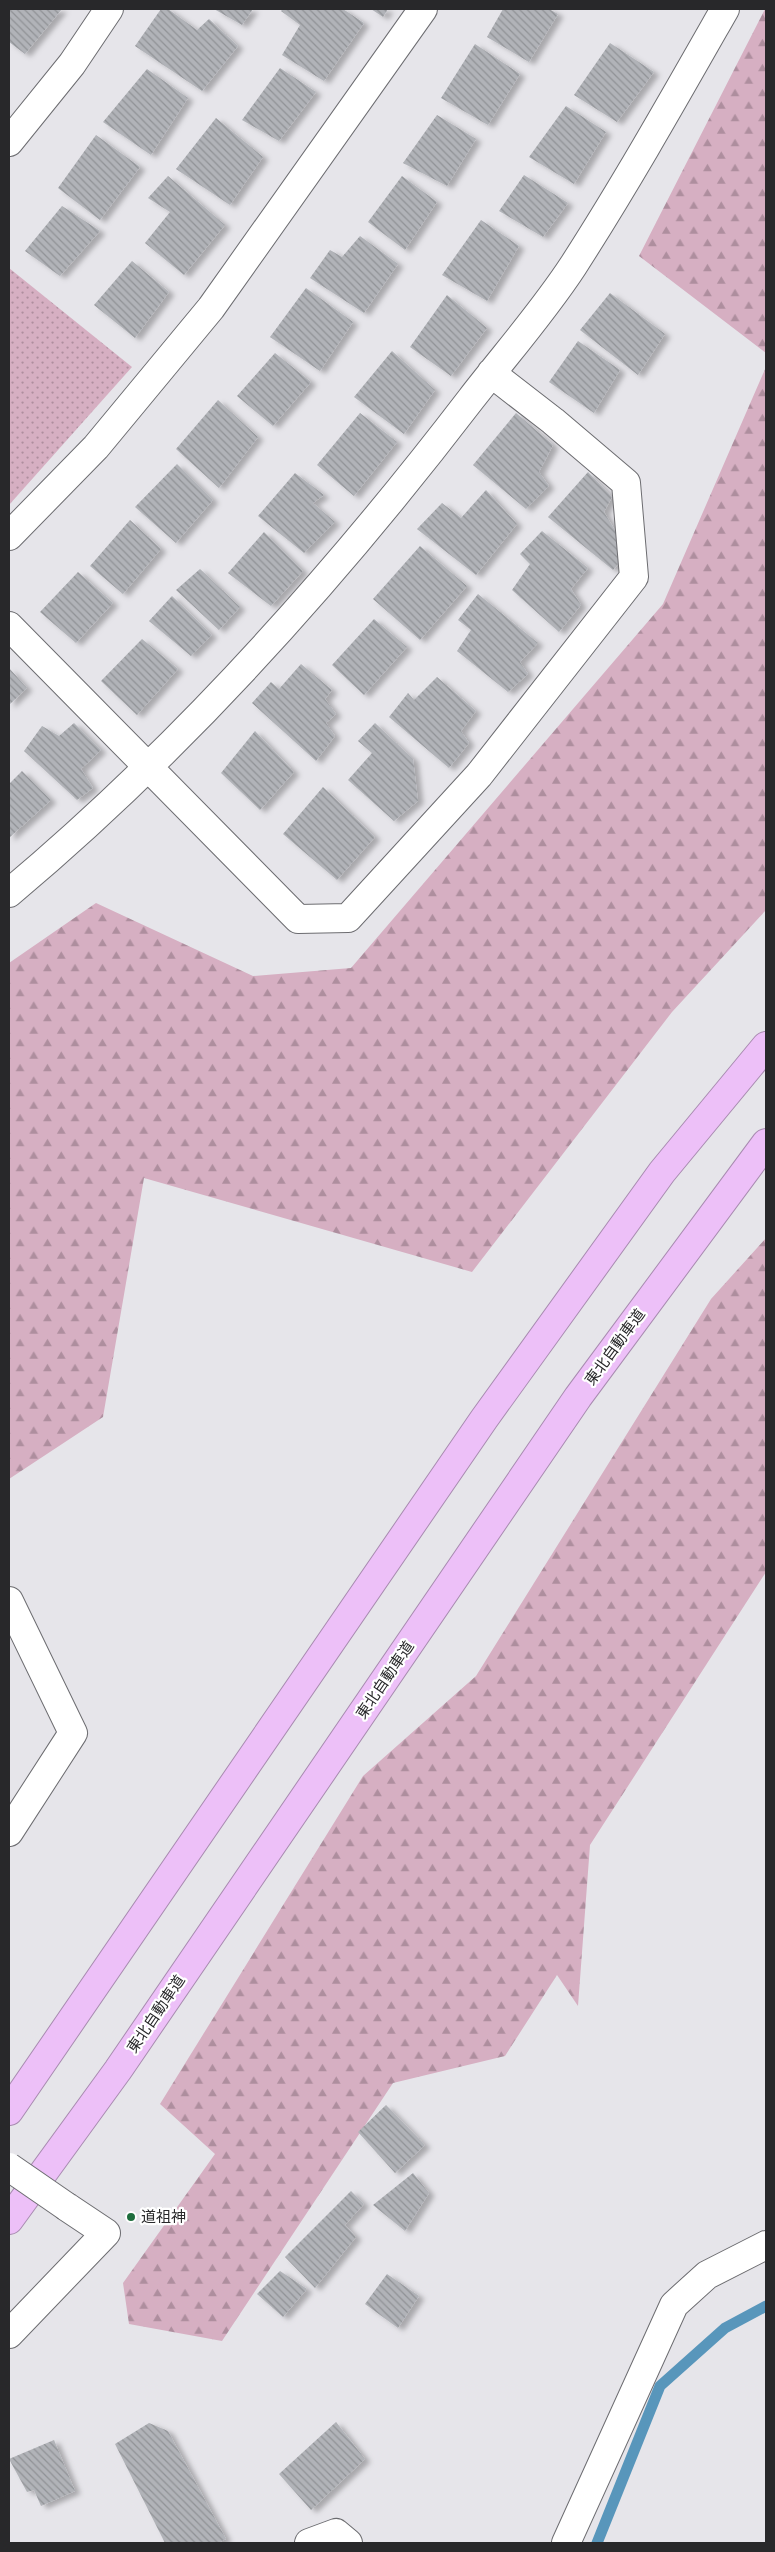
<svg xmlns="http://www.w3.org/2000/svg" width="775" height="2552" viewBox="0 0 775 2552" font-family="'Exo 2','Noto Sans JP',sans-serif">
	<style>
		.forest { fill: url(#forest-firs) }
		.park { fill: url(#park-dots) }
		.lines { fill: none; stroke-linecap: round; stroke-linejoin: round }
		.stream { stroke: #5896bb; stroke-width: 11 }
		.building { fill: url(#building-back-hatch); filter: url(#shadow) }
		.minor-casing { stroke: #6c6c70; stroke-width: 30 }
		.highway-casing { stroke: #a88bb0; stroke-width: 30 }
		.minor { stroke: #fff; stroke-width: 28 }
		.highway { stroke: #edc0f8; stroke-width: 28 }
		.minor-bridge-casing { stroke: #6c6c70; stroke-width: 30; stroke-linecap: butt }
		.minor-bridge { stroke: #fff; stroke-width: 28 }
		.poi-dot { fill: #1e6d3d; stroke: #fff; stroke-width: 2 }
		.labels { text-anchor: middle; stroke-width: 4.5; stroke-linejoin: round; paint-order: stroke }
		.street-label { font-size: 15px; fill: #28282a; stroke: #fff }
		.poi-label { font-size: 15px; fill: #28282a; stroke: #fff; text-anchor: start }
	</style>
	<defs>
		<pattern id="forest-firs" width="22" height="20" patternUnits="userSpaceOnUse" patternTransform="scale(1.25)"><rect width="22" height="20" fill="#d6afc2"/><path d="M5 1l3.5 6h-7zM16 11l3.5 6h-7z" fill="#ae8e9e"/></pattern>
		<pattern id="park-dots" width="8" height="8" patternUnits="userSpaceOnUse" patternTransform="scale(1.25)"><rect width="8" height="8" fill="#d6afc2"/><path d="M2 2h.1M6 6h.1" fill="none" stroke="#ae8e9e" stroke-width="1.8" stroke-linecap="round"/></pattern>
		<pattern id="building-back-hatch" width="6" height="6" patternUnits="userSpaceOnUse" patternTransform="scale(1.25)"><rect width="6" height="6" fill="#b1b3b8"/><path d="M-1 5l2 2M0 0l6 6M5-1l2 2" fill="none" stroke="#909296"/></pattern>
		<filter id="shadow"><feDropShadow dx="5.5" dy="3" stdDeviation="2.5" flood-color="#0004"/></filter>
	</defs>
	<rect width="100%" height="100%" fill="#e6e5ea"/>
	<path class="forest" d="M765 9H766V353L639 256Z
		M766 367V910L672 1012 472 1272 144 1178 103 1417 9 1479V963L96 903 253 976 351 968 663 604Z
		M766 1238V1572L590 1845 578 2006 557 1975 505 2056 393 2083 222 2341 129 2324 123 2283 215 2154 160 2104 363 1776 476 1676 711 1299Z"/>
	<path class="park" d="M9 268 132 367 9 505Z"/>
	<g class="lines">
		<path class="stream" d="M597 2543 660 2386 725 2328 766 2306"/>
	</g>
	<path class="building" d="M9 9H62L25 54 9 42Z
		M161 9H168L197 30 209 19 238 46 202 91 135 46Z
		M214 9H253L242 25Z
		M283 9H343L364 23 324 81 282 55 300 25 281 11Z
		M371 9H388L383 17Z
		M503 9H549L558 14 529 62 487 37Z
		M610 43 654 72 617 122 574 95Z
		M475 44 520 74 488 125 441 98Z
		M280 68 316 92 279 141 242 120Z
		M147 69 188 98 151 155 103 122Z
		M566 106 606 132 574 184 529 157Z
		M437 115 476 139 447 186 403 163Z
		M216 118 263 157 230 205 176 169Z
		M96 135 140 167 100 220 58 188Z
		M524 175 568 203 543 237 499 211Z
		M168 176 225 225 184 275 145 243 170 212 148 198Z
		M402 176 437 202 405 250 368 222Z
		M62 206 100 231 60 276 25 251Z
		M481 220 519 246 487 301 442 275Z
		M360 236 398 264 364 313 310 278 330 250 342 257Z
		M132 261 169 292 135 338 94 305Z
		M306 288 353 322 320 371 270 337Z
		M610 293 665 334 638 375 580 330Z
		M447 295 487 328 451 376 410 347Z
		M578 341 620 370 594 413 549 382Z
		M392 351 435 390 404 434 354 397Z
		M275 353 311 382 273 426 237 396Z
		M218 400 258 437 219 488 176 449Z
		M360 413 397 442 354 496 317 465Z
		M516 413 553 445 539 472 549 486 526 509 473 465Z
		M177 464 213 500 176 543 135 507Z
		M588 472 612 497 604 512 622 542 624 557 613 570 548 517Z
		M295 473 324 495 313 503 335 522 304 553 258 516Z
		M486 490 517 524 476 575 417 529 442 503 461 518Z
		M130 520 161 549 123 594 90 566Z
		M542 531 588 568 571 589 581 605 559 632 512 590 530 564 520 554Z
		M264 532 303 571 271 606 228 573Z
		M420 546 467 586 420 640 373 599Z
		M200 569 240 607 219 630 176 590Z
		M78 572 113 603 76 643 40 612Z
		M478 594 538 643 520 662 528 674 508 692 457 651 471 630 458 620Z
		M172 596 212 635 191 656 149 621Z
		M374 619 407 647 364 695 332 665Z
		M142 639 178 669 137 715 101 681Z
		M301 664 332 690 325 699 336 714 326 723 335 736 316 761 252 703 271 682 279 689Z
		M9 668 27 688 9 705Z
		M437 677 476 711 461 731 469 743 449 768 389 717 408 693 414 700Z
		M74 723 101 750 81 769 93 788 77 800 24 751 42 726 59 736Z
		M375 723 413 759 418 801 394 821 348 780 372 753 358 741Z
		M255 731 294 772 260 810 221 773Z
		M22 771 51 800 9 838V784Z
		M323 787 375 837 337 880 283 834Z
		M386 2105 425 2145 395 2173 358 2132Z
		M413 2173 429 2193 405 2231 373 2205Z
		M351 2191 364 2204 345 2225 356 2237 315 2288 285 2257Z
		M280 2271 307 2289 283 2317 257 2294Z
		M387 2274 419 2296 398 2328 365 2304Z
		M336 2422 365 2459 311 2510 279 2474Z
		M149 2423 168 2431 226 2539 218 2543H165L115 2444Z
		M54 2440 75 2491 41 2506 34 2490 27 2492 9 2459Z"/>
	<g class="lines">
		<g class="minor-casing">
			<path id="minor" d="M9 142 72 64 109 9
				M9 536 96 447 211 308 423 9
				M9 626 298 919 348 918 479 775 634 577 626 483 553 421 491 373
				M9 893C182 748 334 578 471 399 505 355 543 312 573 266 627 182 676 95 725 9
				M9 1601 73 1733 9 1832
				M9 2334 106 2233 67 2207
				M309 2543 336 2533 348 2543
				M566 2543 674 2305 707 2275 766 2245"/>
		</g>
		<g class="highway-casing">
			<path id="highway" d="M9 2111 484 1419 662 1172 766 1046
				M9 2220 118 2070 578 1397 766 1143"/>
		</g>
		<use href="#minor" class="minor"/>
		<use href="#highway" class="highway"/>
		<g class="minor-bridge-casing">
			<path id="minor-bridge" d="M9 2167 67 2207"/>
		</g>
		<use href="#minor-bridge" class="minor-bridge"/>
	</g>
	<circle class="poi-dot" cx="131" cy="2217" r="5"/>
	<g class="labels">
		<g class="street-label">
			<text transform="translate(615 1347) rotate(-54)" y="5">東北自動車道</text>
			<text transform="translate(385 1680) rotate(-56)" y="5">東北自動車道</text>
			<text transform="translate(156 2014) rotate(-56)" y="5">東北自動車道</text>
		</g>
		<g class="poi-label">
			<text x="141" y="2222">道祖神</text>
		</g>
	</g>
	<rect width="775" height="2552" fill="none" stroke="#28282a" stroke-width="20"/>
</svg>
